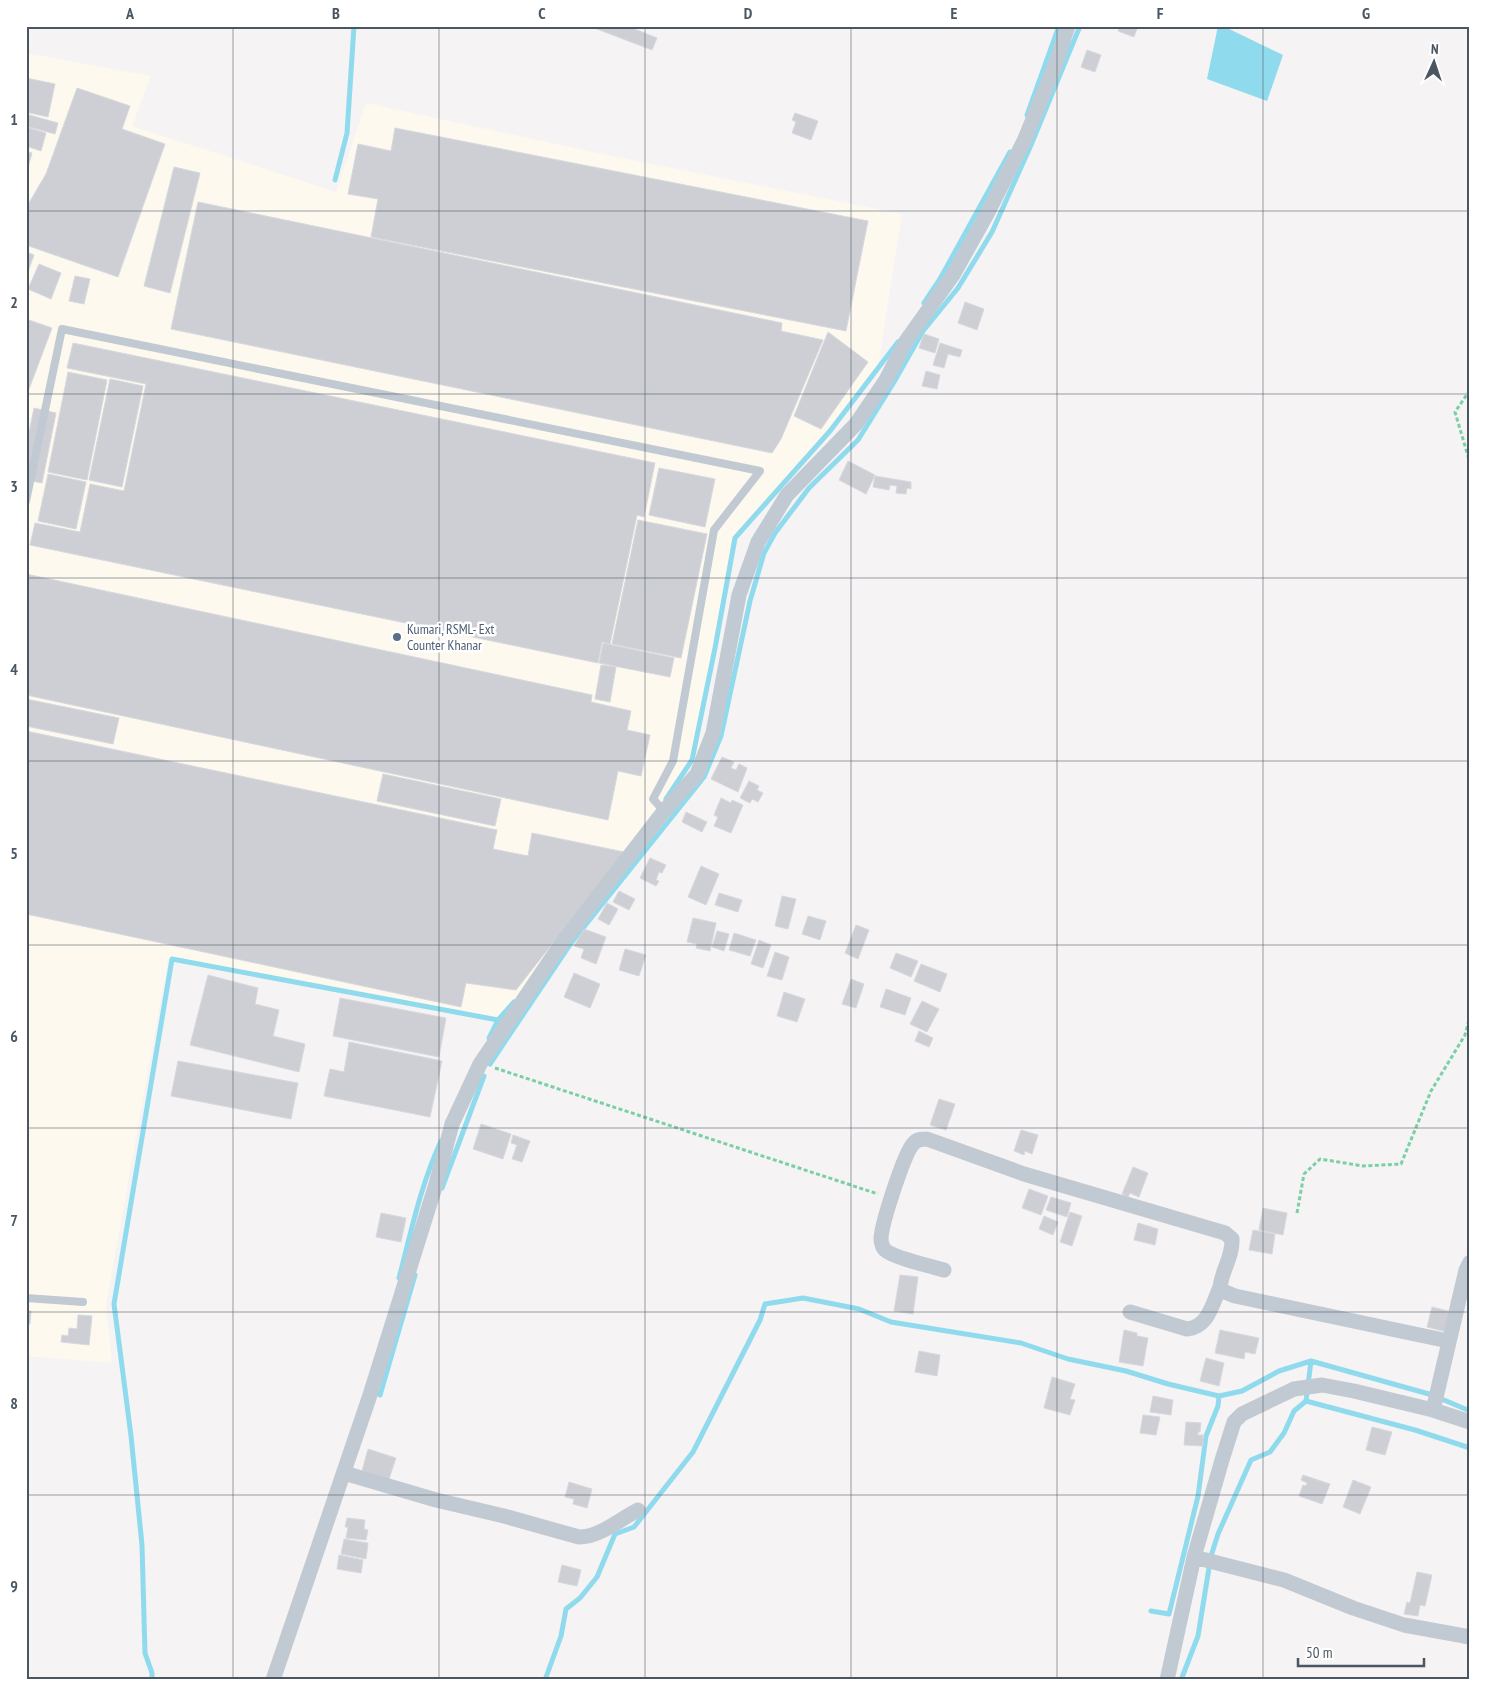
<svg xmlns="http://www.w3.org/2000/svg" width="1496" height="1706" viewBox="0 0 1496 1706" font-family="'PT Sans Narrow',sans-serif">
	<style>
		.commercial { fill: #fdf9ef }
		.water { fill: #90daee }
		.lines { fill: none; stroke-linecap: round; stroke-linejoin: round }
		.stream { stroke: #90daee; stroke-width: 5 }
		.building { fill: #cdcfd5; stroke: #d7d9de }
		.path { stroke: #7ad0a6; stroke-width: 3; stroke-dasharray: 4 2.5; stroke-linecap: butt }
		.service { stroke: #c1cad2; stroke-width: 8 }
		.minor { stroke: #c1cad2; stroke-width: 15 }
		.grid { fill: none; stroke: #4a5661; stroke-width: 1; stroke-opacity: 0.55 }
		.service-dot { fill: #5c6f8a; stroke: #fff; stroke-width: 2 }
		.labels { text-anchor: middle; stroke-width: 5; stroke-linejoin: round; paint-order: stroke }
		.service-label { font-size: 14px; fill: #4e5e75; stroke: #fff; text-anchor: start }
		.neatline { fill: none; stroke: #4a5661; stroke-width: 2 }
		.grid-label { font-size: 16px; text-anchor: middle; font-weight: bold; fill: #4a5661 }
	</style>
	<rect width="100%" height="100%" fill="#f5f3f3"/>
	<path class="commercial" d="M26 53 151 76 132 126 336 192 366 103 607 155 902 214 878 367 830 431 735 538 692 760 636 843 521 994 498 1020 172 959 168 960 106 1305 112 1363 26 1356Z"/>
	<path class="water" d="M1218 26H1223L1283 55 1267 101 1207 79Z"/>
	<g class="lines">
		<path class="stream" d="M1027 115 1059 26
			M335 180 347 133 354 26
			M924 303 940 279 1010 152
			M666 799 692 760 715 648 735 538 830 431 898 342
			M489 1038 498 1020 514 1002
			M490 1064 571 943 704 777 721 736 750 601 764 553 775 533 809 488 858 440 894 382 923 331 958 288 992 232 1031 145 1080 26
			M442 1188 484 1076
			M399 1278C411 1232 421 1184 441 1141
			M380 1395 415 1275
			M1444 1400 1470 1411
			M1306 1401 1415 1430 1470 1448
			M1212 1553 1218 1534 1251 1460 1270 1452 1284 1433 1294 1411 1306 1401 1311 1361
			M1151 1611 1169 1614 1198 1496 1206 1436 1218 1406 1219 1396
			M152 1680V1673L145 1653 142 1545 131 1436 114 1304 172 959 498 1020
			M545 1680 561 1636 566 1609 580 1598 597 1577 615 1534 634 1527 693 1452 760 1320 765 1304 803 1298 859 1309 891 1322 1021 1343 1068 1359 1126 1371 1168 1384 1219 1396 1242 1391 1279 1371 1311 1361 1429 1394
			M1181 1680 1198 1636 1209 1568"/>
	</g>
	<path class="building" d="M589 26H627L657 38 652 50Z
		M1120 26H1138L1134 37 1118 31Z
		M1087 50 1101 55 1095 72 1081 67Z
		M26 78 55 84 48 117 26 112Z
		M77 88 130 106 122 129 165 144 118 277 26 245V208L46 174Z
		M795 113 818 121 811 140 792 133 796 122 792 120Z
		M26 114 58 123 55 134 26 126Z
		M26 127 46 133 41 151 26 146Z
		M395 128 868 221 846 331 371 237 378 199 348 194 358 144 391 151Z
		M26 151 32 153 27 171 26 170Z
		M174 167 200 173 170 293 144 286Z
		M198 202 782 323 781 331 823 340 781 439 772 453 171 329Z
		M26 252 34 255 26 277Z
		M39 264 61 273 51 299 28 289Z
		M75 276 90 279 84 304 69 301Z
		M965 302 984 309 977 330 958 323Z
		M26 319 52 328 26 397Z
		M828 332 868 362 821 429 794 416Z
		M924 334 939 339 935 353 919 348Z
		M73 343 655 463 644 517 637 515 610 644 602 642 598 663 30 545 35 523 80 532 90 484 124 491 146 384 67 368Z
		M940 343 962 350 960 357 948 354 944 368 933 365Z
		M926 371 940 375 937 389 922 386Z
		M68 372 107 380 87 480 48 472Z
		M110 379 143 386 122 487 89 480Z
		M34 408 56 413 42 483 26 480V447Z
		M848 461 875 475 866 494 839 480Z
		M659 468 715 479 705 527 649 515Z
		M48 474 86 482 76 529 38 521Z
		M875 476 911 482V489L907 488 906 494 896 493 897 486 890 485 889 490 873 487Z
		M638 520 707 534 681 658 612 644Z
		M26 574 592 695 591 702 631 711 627 730 650 735 641 776 618 771 608 820 26 695Z
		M603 643 674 658 670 677 599 663Z
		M601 665 616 667 610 702 595 699Z
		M26 699 119 718 113 744 26 726Z
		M26 731 497 830 493 849 528 856 532 833 624 852 516 990 466 983 461 1007 26 914Z
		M722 757 734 762 731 768 736 770 739 764 747 768 738 792 711 779Z
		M383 774 501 799 495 826 377 801Z
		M749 781 759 786 757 790 763 793 758 802 752 799 750 803 740 798Z
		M721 798 731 803 732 800 743 805 731 833 714 826 718 817 714 815Z
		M686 812 707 822 702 832 682 822Z
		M650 858 666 865 662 873 659 872 656 880 659 881 656 886 640 878Z
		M701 866 719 874 706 905 688 897Z
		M619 891 635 899 629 910 613 902Z
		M719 893 742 900 738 912 715 905Z
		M782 896 796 899 788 929 775 926Z
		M607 903 618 909 609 925 598 919Z
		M808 916 826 921 820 940 802 934Z
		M693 918 716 923 710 951 696 948 697 944 687 942Z
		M856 925 869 930 858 959 845 953Z
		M584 929 606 937 596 964 581 958 584 949 574 946Z
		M717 931 729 934 724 951 712 947Z
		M734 933 756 940 750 956 729 950Z
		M759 940 771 945 763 968 751 964Z
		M625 949 646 955 639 976 619 970Z
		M775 952 789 957 782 980 767 976Z
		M896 953 918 961 911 977 890 968Z
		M921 964 947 974 940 992 914 981Z
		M574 973 600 984 590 1008 564 997Z
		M208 975 258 988 255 1004 279 1010 273 1036 305 1044 299 1072 190 1045Z
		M851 979 864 984 856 1008 842 1004Z
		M886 989 911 998 905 1015 880 1007Z
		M784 992 805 999 797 1022 777 1016Z
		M340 998 446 1018 439 1057 333 1036Z
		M922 1001 939 1009 927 1032 910 1024Z
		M919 1031 933 1038 929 1047 915 1041Z
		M349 1042 442 1061 430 1117 324 1096 330 1069 344 1072Z
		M178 1061 298 1083 291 1119 171 1096Z
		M939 1099 955 1104 946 1130 930 1125Z
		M481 1124 511 1134 503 1159 473 1149Z
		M1021 1130 1038 1135 1032 1154 1025 1151 1024 1155 1014 1151Z
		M513 1135 530 1141 522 1162 512 1159 517 1145 511 1143Z
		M1133 1167 1148 1173 1139 1197 1130 1193 1128 1197 1122 1194Z
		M1029 1189 1048 1196 1041 1215 1022 1208Z
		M1051 1197 1071 1203 1067 1217 1046 1210Z
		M1263 1208 1287 1213 1283 1235 1259 1230Z
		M1070 1212 1082 1216 1072 1246 1060 1242Z
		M381 1213 406 1218 401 1242 376 1237Z
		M1044 1216 1058 1222 1053 1235 1039 1229Z
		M1138 1223 1158 1229 1155 1245 1134 1240Z
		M1253 1230 1275 1234 1272 1254 1249 1250Z
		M900 1275 918 1277 913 1314 894 1311Z
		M1432 1307 1452 1312 1447 1332 1427 1327Z
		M26 1311H31L30 1324H26Z
		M78 1315 92 1316 89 1345 61 1342 62 1335 68 1336 69 1328 77 1329Z
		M1124 1330 1137 1333V1336L1148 1338 1143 1366 1119 1362Z
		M1220 1330 1259 1338 1255 1354 1245 1352 1244 1359 1215 1353Z
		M919 1351 940 1355 937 1376 915 1372Z
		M1206 1358 1224 1363 1219 1386 1200 1381Z
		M1052 1377 1075 1384 1070 1399 1075 1400 1070 1415 1044 1408Z
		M1153 1396 1173 1400 1171 1415 1150 1412Z
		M1143 1415 1160 1417 1156 1435 1140 1433Z
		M1186 1422 1201 1423 1200 1432H1198V1435H1203V1446L1184 1445Z
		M1372 1427 1392 1432 1385 1455 1366 1450Z
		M368 1449 396 1458 389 1479 362 1471Z
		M1303 1475 1330 1484 1322 1504 1299 1496 1303 1485 1306 1486 1307 1483 1301 1480Z
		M1353 1480 1371 1487 1360 1514 1343 1507Z
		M569 1482 592 1489 587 1508 573 1504 574 1499 565 1497Z
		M347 1518 365 1520 364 1529 368 1530 366 1540 346 1538 348 1527H345Z
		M344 1539 368 1543 366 1559 341 1554Z
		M339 1555 363 1560 361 1573 337 1569Z
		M562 1565 581 1570 577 1586 558 1582Z
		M1417 1572 1432 1575 1425 1606 1420 1605 1418 1616 1404 1614 1407 1602 1410 1603Z"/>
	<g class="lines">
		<path class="path" d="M1470 390 1455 412 1470 463
			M495 1068 878 1194
			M1297 1213 1304 1174 1320 1159 1363 1166 1401 1164 1431 1091 1465 1035 1470 1016"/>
		<path class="service" d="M26 501 62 329 760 471 714 530 673 761 653 799 664 811
			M26 1298 83 1302"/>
		<path class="minor" d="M944 1270C931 1266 894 1258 885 1250 883 1248 881 1243 881 1239 881 1225 904 1154 913 1144 917 1139 922 1139 927 1139L1024 1174 1225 1233 1232 1239C1233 1256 1222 1270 1220 1287L1225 1292 1235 1296 1448 1341
			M1130 1312 1187 1329C1208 1327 1212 1305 1220 1287
			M1433 1410 1466 1270 1470 1262
			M344 1473 436 1500 504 1516 579 1537C600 1537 620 1519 638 1510
			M1194 1557 1284 1580 1353 1608 1404 1625 1470 1637
			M273 1680 370 1395 436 1184 452 1124 480 1064 564 940 664 811 697 774 713 733 739 595 758 542 787 495 856 424 886 380 906 341 953 275 987 214 1024 141 1056 63 1068 26
			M1167 1680 1194 1557 1222 1460 1234 1422 1242 1414 1294 1389 1322 1385 1354 1391 1433 1410 1470 1422"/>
	</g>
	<path class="grid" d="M233 26V1680M439 26V1680M645 26V1680M851 26V1680M1057 26V1680M1263 26V1680M26 211H1470M26 394H1470M26 578H1470M26 761H1470M26 945H1470M26 1128H1470M26 1312H1470M26 1495H1470"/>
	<circle class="service-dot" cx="397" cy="637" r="5"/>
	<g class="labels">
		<g class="service-label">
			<text x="407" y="634">Kumari, RSML- Ext<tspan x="407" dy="16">Counter Khanar</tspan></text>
		</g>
	</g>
	<rect width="1496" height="1706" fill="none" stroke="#ffffff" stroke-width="55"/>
	<g transform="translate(1434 62) rotate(3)" stroke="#ffffff" stroke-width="4" paint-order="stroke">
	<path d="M0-4L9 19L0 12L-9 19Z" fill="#4a5661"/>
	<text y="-8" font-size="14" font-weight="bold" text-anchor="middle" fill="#4a5661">N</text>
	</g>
	<path d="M1298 1658v8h126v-8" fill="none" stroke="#4a5661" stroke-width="2.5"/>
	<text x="1306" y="1658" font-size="15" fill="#4a5661" stroke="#ffffff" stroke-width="4" paint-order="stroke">50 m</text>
	<rect x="28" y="28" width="1440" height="1650" class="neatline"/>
	<g class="grid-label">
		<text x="130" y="19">A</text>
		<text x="336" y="19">B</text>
		<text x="542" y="19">C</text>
		<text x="748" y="19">D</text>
		<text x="954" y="19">E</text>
		<text x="1160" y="19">F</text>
		<text x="1366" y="19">G</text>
		<text x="14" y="125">1</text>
		<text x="14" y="308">2</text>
		<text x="14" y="492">3</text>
		<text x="14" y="675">4</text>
		<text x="14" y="859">5</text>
		<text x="14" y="1042">6</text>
		<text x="14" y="1226">7</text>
		<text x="14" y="1409">8</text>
		<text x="14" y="1592">9</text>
	</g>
</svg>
